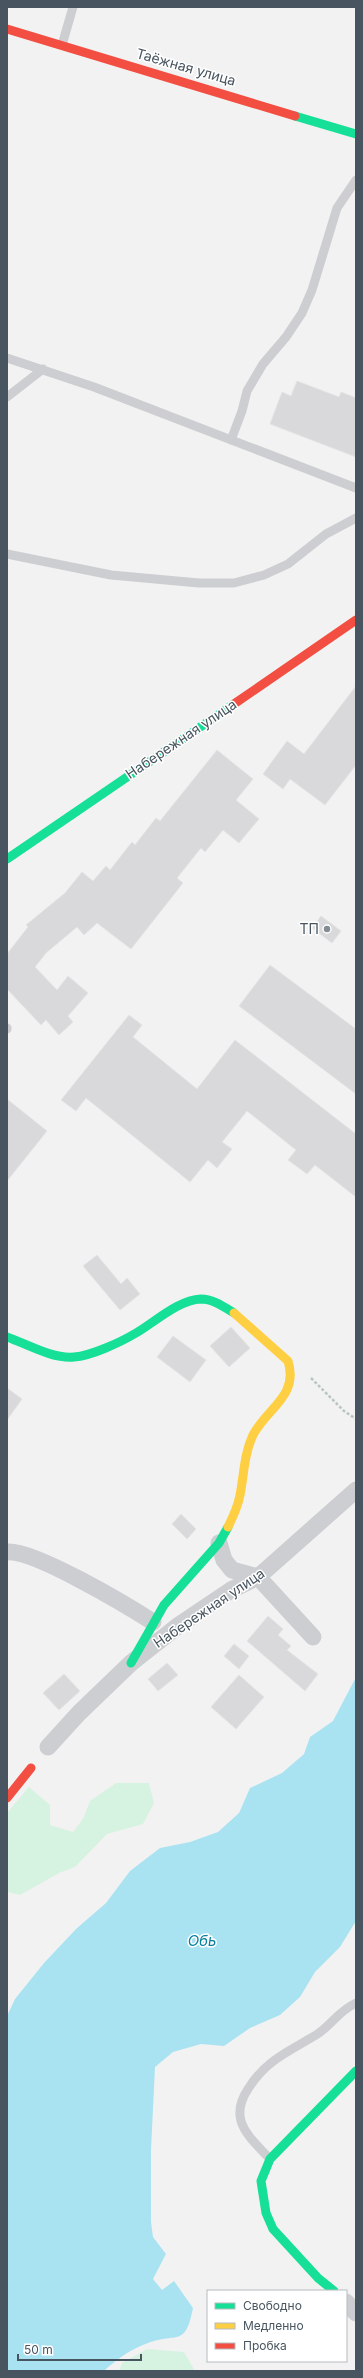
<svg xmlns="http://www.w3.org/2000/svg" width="363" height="2378" viewBox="0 0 363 2378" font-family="Inter,sans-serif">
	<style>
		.green { fill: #d6f3e1 }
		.water { fill: #a9e3f2 }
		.building { fill: #d9d9db; stroke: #e4e4e5 }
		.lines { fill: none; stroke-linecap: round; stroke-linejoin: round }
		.path { stroke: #b9c7c2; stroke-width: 2.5; stroke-dasharray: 3 2; stroke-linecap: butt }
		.lane { stroke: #ccced1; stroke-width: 9 }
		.street { stroke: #ccced1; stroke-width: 17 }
		.fast { stroke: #16e098; stroke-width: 9 }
		.slow { stroke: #ffcf43; stroke-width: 9 }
		.jam { stroke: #f24e42; stroke-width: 9 }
		.poi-dot { fill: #848c93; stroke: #fff; stroke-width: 1.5 }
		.labels { text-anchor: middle; stroke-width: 3; stroke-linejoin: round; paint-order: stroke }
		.street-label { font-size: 14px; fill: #485560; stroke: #fff }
		.poi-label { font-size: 14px; fill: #485560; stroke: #fff; text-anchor: end }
		.water-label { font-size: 15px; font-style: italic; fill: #057f9f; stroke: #fff }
	</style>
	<rect width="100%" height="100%" fill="#f3f2f2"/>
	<path class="green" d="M116 1783H149L154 1803 143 1824 107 1834 75 1867 59 1873 20 1895 7 1892V1813L29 1787 50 1805V1825L73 1832 83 1819 90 1801Z
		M147 2349 184 2352 195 2371H119L122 2363Z"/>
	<path class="water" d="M356 1641V1921L340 1947 315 1972 300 1997 280 2015 250 2028 224 2046 201 2044 173 2052 155 2067 151 2150V2222L153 2237 166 2254 153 2279 162 2290 174 2281 193 2308C185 2348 178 2332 148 2343 131 2349 117 2359 104 2371H7V2016L15 1999 44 1963 76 1929 106 1903 130 1871 160 1848 190 1842 218 1832 239 1813 250 1788 282 1773 304 1754 310 1737 333 1721 355 1679Z"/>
	<path class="building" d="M297 381 339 397 341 392 356 398V457L270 424 282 392 291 396Z
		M356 686V765L325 805 290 779 283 789 263 774 287 741 304 754Z
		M217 750 253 779 236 800 259 819 239 843 223 830 205 852 201 848 177 878 183 883 131 949 97 923 84 935 77 927 46 953 35 967 57 990 68 976 88 993 68 1016 73 1022 59 1035 46 1020 41 1025 7 989V954L28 927 26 925 65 893 82 872 93 881 106 866 110 870 132 842 135 845 156 818 160 821Z
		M321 916 341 931 332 943 312 928Z
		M270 965 356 1029V1094L239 1006Z
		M129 1015 142 1025 133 1037 197 1089 235 1040 356 1134V1197L315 1165 307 1174 288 1160 296 1150 247 1111 222 1142 232 1149 217 1168 208 1160 190 1182 86 1098 76 1111 61 1100Z
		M7 1099 47 1131 7 1181Z
		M97 1255 121 1284 127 1278 140 1294 120 1310 83 1266Z
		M231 1327 250 1348 229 1367 210 1346Z
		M173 1336 206 1360 190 1382 157 1357Z
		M7 1388 22 1399 7 1420Z
		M181 1514 196 1529 187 1539 172 1524Z
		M268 1616 283 1629 278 1635 291 1646 287 1650 318 1674 305 1691 247 1641Z
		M234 1644 249 1656 239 1669 224 1656Z
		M167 1663 178 1675 158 1691 148 1679Z
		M64 1674 80 1691 59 1710 43 1693Z
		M239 1675 264 1697 236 1729 211 1707Z"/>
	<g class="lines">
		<path class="path" d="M311 1378 344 1411 356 1419"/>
		<path class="lane" d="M62 45 73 7
			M7 358 94 387 356 488
			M7 397 43 369
			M231 440 242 411 247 391 263 364 286 337 302 313 312 290 337 208 356 180
			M7 554 111 575 199 583H234L264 575 288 564 326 534 356 518
			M7 1028V1029
			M270 2159C260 2148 245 2135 241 2121 238 2110 242 2098 248 2089 266 2060 288 2052 316 2035 332 2025 337 2012 356 2003"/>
		<path class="street" d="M219 1543 224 1560 232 1570 258 1577 313 1637
			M7 1552C33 1549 128 1606 153 1622
			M48 1747 79 1713 131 1663 179 1625 231 1590 258 1577 356 1490
			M346 2302 356 2313"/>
		<path class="fast" d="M295 116 356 134
			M7 859 234 704
			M7 1337C27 1344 52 1359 74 1357 91 1356 121 1342 136 1333 155 1322 178 1300 201 1299 213 1299 224 1307 234 1313
			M131 1663 164 1605 219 1543 228 1527
			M334 2291 318 2278 273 2229 266 2213 261 2181 270 2159 356 2071"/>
		<path class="slow" d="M228 1527C233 1517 238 1506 240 1495 244 1475 244 1454 253 1435 267 1408 299 1396 288 1361L234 1313"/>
		<path class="jam" d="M7 29 295 116
			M234 704 356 620
			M7 1798 31 1768"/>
	</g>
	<circle class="poi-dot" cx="327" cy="929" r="4"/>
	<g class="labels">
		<g class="street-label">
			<text transform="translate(186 67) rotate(16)" y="5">Таёжная улица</text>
			<text transform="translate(181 739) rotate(-34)" y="5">Набережная улица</text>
			<text transform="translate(209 1608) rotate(-34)" y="5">Набережная улица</text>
		</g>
		<g class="poi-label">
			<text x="319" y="934">ТП</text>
		</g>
		<g class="water-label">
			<text x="202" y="1946">Обь</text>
		</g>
	</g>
	<rect width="363" height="2378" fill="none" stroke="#485560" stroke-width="16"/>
	<rect x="207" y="2290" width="140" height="72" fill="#ffffff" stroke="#b6bbbf"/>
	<rect x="215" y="2303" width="20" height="6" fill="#16e098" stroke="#b6bbbf"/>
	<text x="243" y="2310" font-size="12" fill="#485560">Свободно</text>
	<rect x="215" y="2323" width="20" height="6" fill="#ffcf43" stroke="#b6bbbf"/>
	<text x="243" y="2330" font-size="12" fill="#485560">Медленно</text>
	<rect x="215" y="2343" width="20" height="6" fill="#f24e42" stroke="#b6bbbf"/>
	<text x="243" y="2350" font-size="12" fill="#485560">Пробка</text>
	<path d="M18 2354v6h123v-6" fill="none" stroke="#485560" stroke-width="2"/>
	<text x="24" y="2354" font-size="12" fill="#485560" stroke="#ffffff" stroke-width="3" paint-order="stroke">50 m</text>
</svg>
